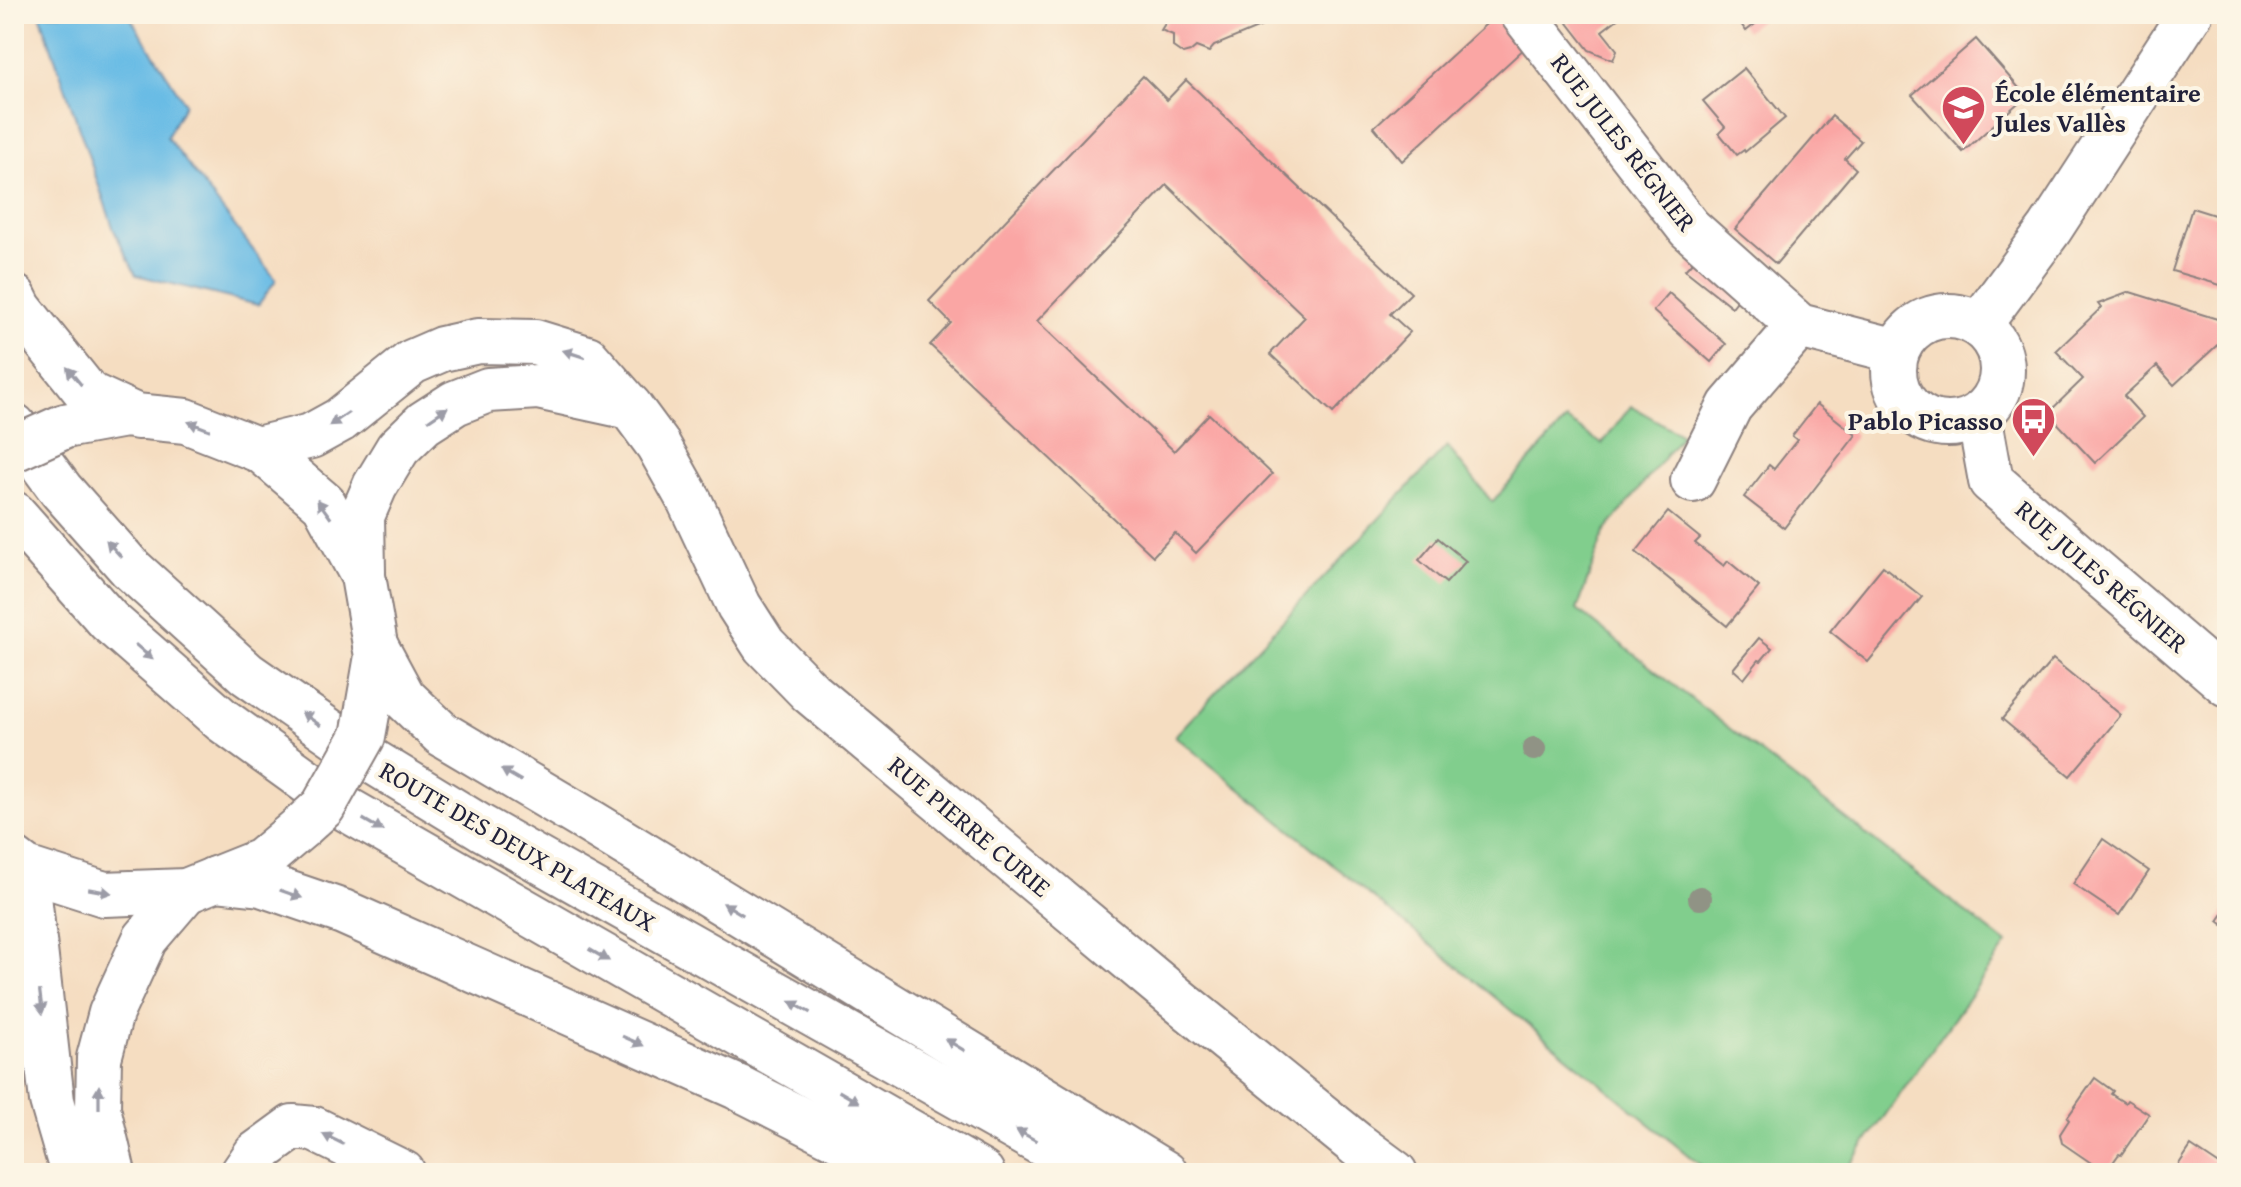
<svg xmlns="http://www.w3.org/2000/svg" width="2241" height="1187" viewBox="0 0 2241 1187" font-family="'Gentium Book Plus',serif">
<rect width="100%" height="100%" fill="#fcf5e5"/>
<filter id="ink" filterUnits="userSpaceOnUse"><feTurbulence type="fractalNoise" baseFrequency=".0125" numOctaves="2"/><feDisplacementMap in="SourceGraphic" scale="16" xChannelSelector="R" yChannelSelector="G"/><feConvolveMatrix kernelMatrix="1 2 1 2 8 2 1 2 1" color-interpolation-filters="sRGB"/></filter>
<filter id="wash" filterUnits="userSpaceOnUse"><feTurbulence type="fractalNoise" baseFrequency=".006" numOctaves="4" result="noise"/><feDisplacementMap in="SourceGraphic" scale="32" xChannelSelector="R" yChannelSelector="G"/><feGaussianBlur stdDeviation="1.8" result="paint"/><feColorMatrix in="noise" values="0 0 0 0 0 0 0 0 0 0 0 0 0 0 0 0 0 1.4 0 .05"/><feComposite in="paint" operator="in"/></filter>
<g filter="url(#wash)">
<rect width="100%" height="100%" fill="#f5ddc1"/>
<path fill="#81ce8d" stroke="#527864" stroke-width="2" d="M 1631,406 L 1682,435 L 1604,533 L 1577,610 L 2007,944 L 1844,1173 L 1710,1173 L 1175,736 L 1447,446 L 1492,502 L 1566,420 L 1602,444 Z"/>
<path fill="#69bce5" stroke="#466f90" stroke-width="2" d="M 40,14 L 128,14 L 185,103 L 167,137 L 276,280 L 258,305 L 136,275 L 114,230 Z"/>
<g id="blocks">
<g fill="#faa6a4">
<path d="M 1171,14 L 1291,14 L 1214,46 L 1209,52 L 1196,47 L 1190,52 L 1183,54 L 1173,47 L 1173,35 L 1161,30 Z"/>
<path d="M 1497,14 L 1501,14 L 1527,46 L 1402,161 L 1374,127 Z"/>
<path d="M 1561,14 L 1624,14 L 1602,31 L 1617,50 L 1613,60 L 1589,50 Z"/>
<path d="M 1734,14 L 1768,14 L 1746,31 Z"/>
<path d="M 1976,39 L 2026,96 L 1963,152 L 1912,95 Z"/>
<path d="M 1744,68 L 1785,118 L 1745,152 L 1744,150 L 1737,155 L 1719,133 L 1725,127 L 1703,101 Z"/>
<path d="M 1143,76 L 1167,100 L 1186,80 L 1411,293 L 1390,314 L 1410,332 L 1333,413 L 1270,354 L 1305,317 L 1167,185 L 1037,321 L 1174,451 L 1209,414 L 1272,474 L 1196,553 L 1175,533 L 1153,556 L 930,345 L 951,323 L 929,301 Z"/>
<path d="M 1832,116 L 1861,141 L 1845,159 L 1856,169 L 1776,264 L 1735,229 Z"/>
<path d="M 2192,208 L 2227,219 L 2227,287 L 2172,271 Z"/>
<path d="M 1695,259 L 1740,297 L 1732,307 L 1685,270 Z"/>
<path d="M 2130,292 L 2227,322 L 2227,336 L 2174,385 L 2157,366 L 2124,396 L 2143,417 L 2095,463 L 2048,413 L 2083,379 L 2056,351 L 2101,308 L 2098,304 Z"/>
<path d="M 1669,293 L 1726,344 L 1711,362 L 1653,311 Z"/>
<path d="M 1817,404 L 1856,435 L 1784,528 L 1744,497 L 1769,465 L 1774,469 L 1797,440 L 1792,436 Z"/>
<path d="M 1668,512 L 1700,538 L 1695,543 L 1724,566 L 1728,561 L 1759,587 L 1727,626 L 1636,552 Z"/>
<path d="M 1438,538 L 1466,561 L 1446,583 L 1419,560 Z"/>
<path d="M 1883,566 L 1922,597 L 1868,662 L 1830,631 Z"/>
<path d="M 1759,638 L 1772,648 L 1761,661 L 1759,660 L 1744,679 L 1733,669 Z"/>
<path d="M 2053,659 L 2121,715 L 2070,776 L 2002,719 Z"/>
<path d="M 2103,839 L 2149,871 L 2119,915 L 2073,884 Z"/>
<path d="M 2227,908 L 2227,928 L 2218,921 Z"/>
<path d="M 2095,1078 L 2113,1091 L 2111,1094 L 2125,1103 L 2127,1100 L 2149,1114 L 2121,1155 L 2119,1154 L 2109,1168 L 2100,1169 L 2062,1143 L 2060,1134 L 2069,1120 L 2067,1118 Z"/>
<path d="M 2191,1146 L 2227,1170 L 2227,1173 L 2173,1173 Z"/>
</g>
</g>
</g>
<g filter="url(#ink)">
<use href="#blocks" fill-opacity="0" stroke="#8c807e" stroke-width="2"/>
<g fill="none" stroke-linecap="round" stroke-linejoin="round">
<defs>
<g id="minor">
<path d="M 1523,14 L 1689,228 L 1799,326 L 1897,351"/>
<circle cx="1948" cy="370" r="54"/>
<path d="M 1979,325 L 2050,229 L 2190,14"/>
<path d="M 1979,415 L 1991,481 L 2227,684"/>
<path d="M 65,426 L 125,415 L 186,421 L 262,451 L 324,504 L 363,576 L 377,656 L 367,714"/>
<path d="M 257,449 L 311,436 L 340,420 L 412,362 L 442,349 L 478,341 L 535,342 L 587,358 L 630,407 L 658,445 L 690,502 L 739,606 L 764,645 L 810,692 L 1177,999 L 1356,1144 L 1395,1173"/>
<path d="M 1693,480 L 1730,406 L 1799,326"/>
<path d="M 363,572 L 362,516 L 375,486 L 398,448 L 424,423 L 455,403 L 488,390 L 538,387 L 630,407"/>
<path d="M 14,860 L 26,869 L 104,894 L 186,891 L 261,861 L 301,827"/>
<path d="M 26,869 L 52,1101 L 73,1173"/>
<path d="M 113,1173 L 98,1108 L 99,1058 L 111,1013 L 145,939 L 186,891"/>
<path d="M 243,1173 L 256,1154 L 293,1127 L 314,1129 L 403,1173"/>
</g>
<g id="major">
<path d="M 14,297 L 20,309 L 88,394 L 138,417"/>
<path d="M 14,426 L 61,490 L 130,568 L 247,674 L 369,759 L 482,828 L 1094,1173"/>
<path d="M 14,514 L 109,621 L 222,720 L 341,806 L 982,1173"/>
<path d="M 375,645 L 403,697 L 442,734 L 592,823 L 1165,1173"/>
<path d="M 215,879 L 261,884 L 343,912 L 737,1087 L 907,1173"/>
</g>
</defs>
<use href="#minor" stroke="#8c807e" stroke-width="48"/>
<use href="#major" stroke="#8c807e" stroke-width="48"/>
<use href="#minor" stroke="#fff" stroke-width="44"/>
<use href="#major" stroke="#fff" stroke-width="44"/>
<defs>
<g id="minor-bridge">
<path d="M 14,449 L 65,426"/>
<path d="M 301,827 L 323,807 L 363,736 L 367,714"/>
</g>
</defs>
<use href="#minor-bridge" stroke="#8c807e" stroke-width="48" stroke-linecap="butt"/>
<use href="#minor-bridge" stroke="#fff" stroke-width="44"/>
</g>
<g fill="#909385">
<circle cx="1534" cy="749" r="12"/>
<circle cx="1700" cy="898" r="12"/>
</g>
<defs><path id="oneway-solid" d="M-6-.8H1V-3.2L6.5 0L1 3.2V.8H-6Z" transform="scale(2)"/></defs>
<g fill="#9c9ca7">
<use href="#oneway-solid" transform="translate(574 354) rotate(-162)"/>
<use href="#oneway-solid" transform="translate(74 376) rotate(-129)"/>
<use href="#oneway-solid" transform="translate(438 414) rotate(-34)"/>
<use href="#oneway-solid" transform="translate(339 419) rotate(146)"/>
<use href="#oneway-solid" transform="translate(199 426) rotate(-159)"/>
<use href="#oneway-solid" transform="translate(324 509) rotate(-126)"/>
<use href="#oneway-solid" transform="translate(114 549) rotate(-132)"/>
<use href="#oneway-solid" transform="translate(144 652) rotate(41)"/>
<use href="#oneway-solid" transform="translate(311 719) rotate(-145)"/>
<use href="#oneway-solid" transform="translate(511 775) rotate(-150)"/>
<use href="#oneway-solid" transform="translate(373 825) rotate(30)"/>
<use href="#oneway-solid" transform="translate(100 891) rotate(10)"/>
<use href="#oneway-solid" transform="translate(291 894) rotate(19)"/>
<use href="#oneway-solid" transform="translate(733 909) rotate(-149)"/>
<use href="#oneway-solid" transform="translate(599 955) rotate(30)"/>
<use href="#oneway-solid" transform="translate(41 1002) rotate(83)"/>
<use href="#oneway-solid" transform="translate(800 1007) rotate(-151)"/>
<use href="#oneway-solid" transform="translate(633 1041) rotate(24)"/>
<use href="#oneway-solid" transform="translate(955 1045) rotate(-149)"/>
<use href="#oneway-solid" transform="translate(99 1097) rotate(-90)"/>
<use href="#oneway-solid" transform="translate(849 1097) rotate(30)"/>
<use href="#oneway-solid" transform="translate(1026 1135) rotate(-151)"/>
<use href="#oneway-solid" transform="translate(333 1139) rotate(-154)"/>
</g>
</g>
<defs>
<symbol id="school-pin" viewBox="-11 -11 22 30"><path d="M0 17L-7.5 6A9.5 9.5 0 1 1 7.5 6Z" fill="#d1495b" stroke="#fcf5e5"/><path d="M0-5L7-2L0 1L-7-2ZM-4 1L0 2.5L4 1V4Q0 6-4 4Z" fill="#fff"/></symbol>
<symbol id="bus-pin" viewBox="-11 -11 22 30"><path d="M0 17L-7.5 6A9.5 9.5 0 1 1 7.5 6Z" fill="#d1495b" stroke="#fcf5e5"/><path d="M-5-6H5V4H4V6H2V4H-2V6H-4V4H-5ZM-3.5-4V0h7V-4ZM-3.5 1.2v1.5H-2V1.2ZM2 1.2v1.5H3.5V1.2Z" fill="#fff"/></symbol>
</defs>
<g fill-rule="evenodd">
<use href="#school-pin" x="1938" y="82" width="51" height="69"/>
<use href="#bus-pin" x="2008" y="394" width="51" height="69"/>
</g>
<g text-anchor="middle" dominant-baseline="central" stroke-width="8" stroke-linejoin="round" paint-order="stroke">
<g font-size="26" font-weight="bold" fill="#22223b" stroke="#fcf5e5" text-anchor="start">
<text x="1995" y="92">École élémentaire<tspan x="1995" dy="30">Jules Vallès</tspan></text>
<text x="2003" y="420" text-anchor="end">Pablo Picasso</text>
</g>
<g font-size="26" fill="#22223b" stroke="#fcf5e5">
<text transform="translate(1624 142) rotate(52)">RUE JULES RÉGNIER</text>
<text transform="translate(2102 576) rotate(41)">RUE JULES RÉGNIER</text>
<text transform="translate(970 826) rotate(40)">RUE PIERRE CURIE</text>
<text transform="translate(518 846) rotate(30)">ROUTE DES DEUX PLATEAUX</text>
</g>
</g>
<rect width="2241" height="1187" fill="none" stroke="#fcf5e5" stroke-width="48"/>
</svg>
